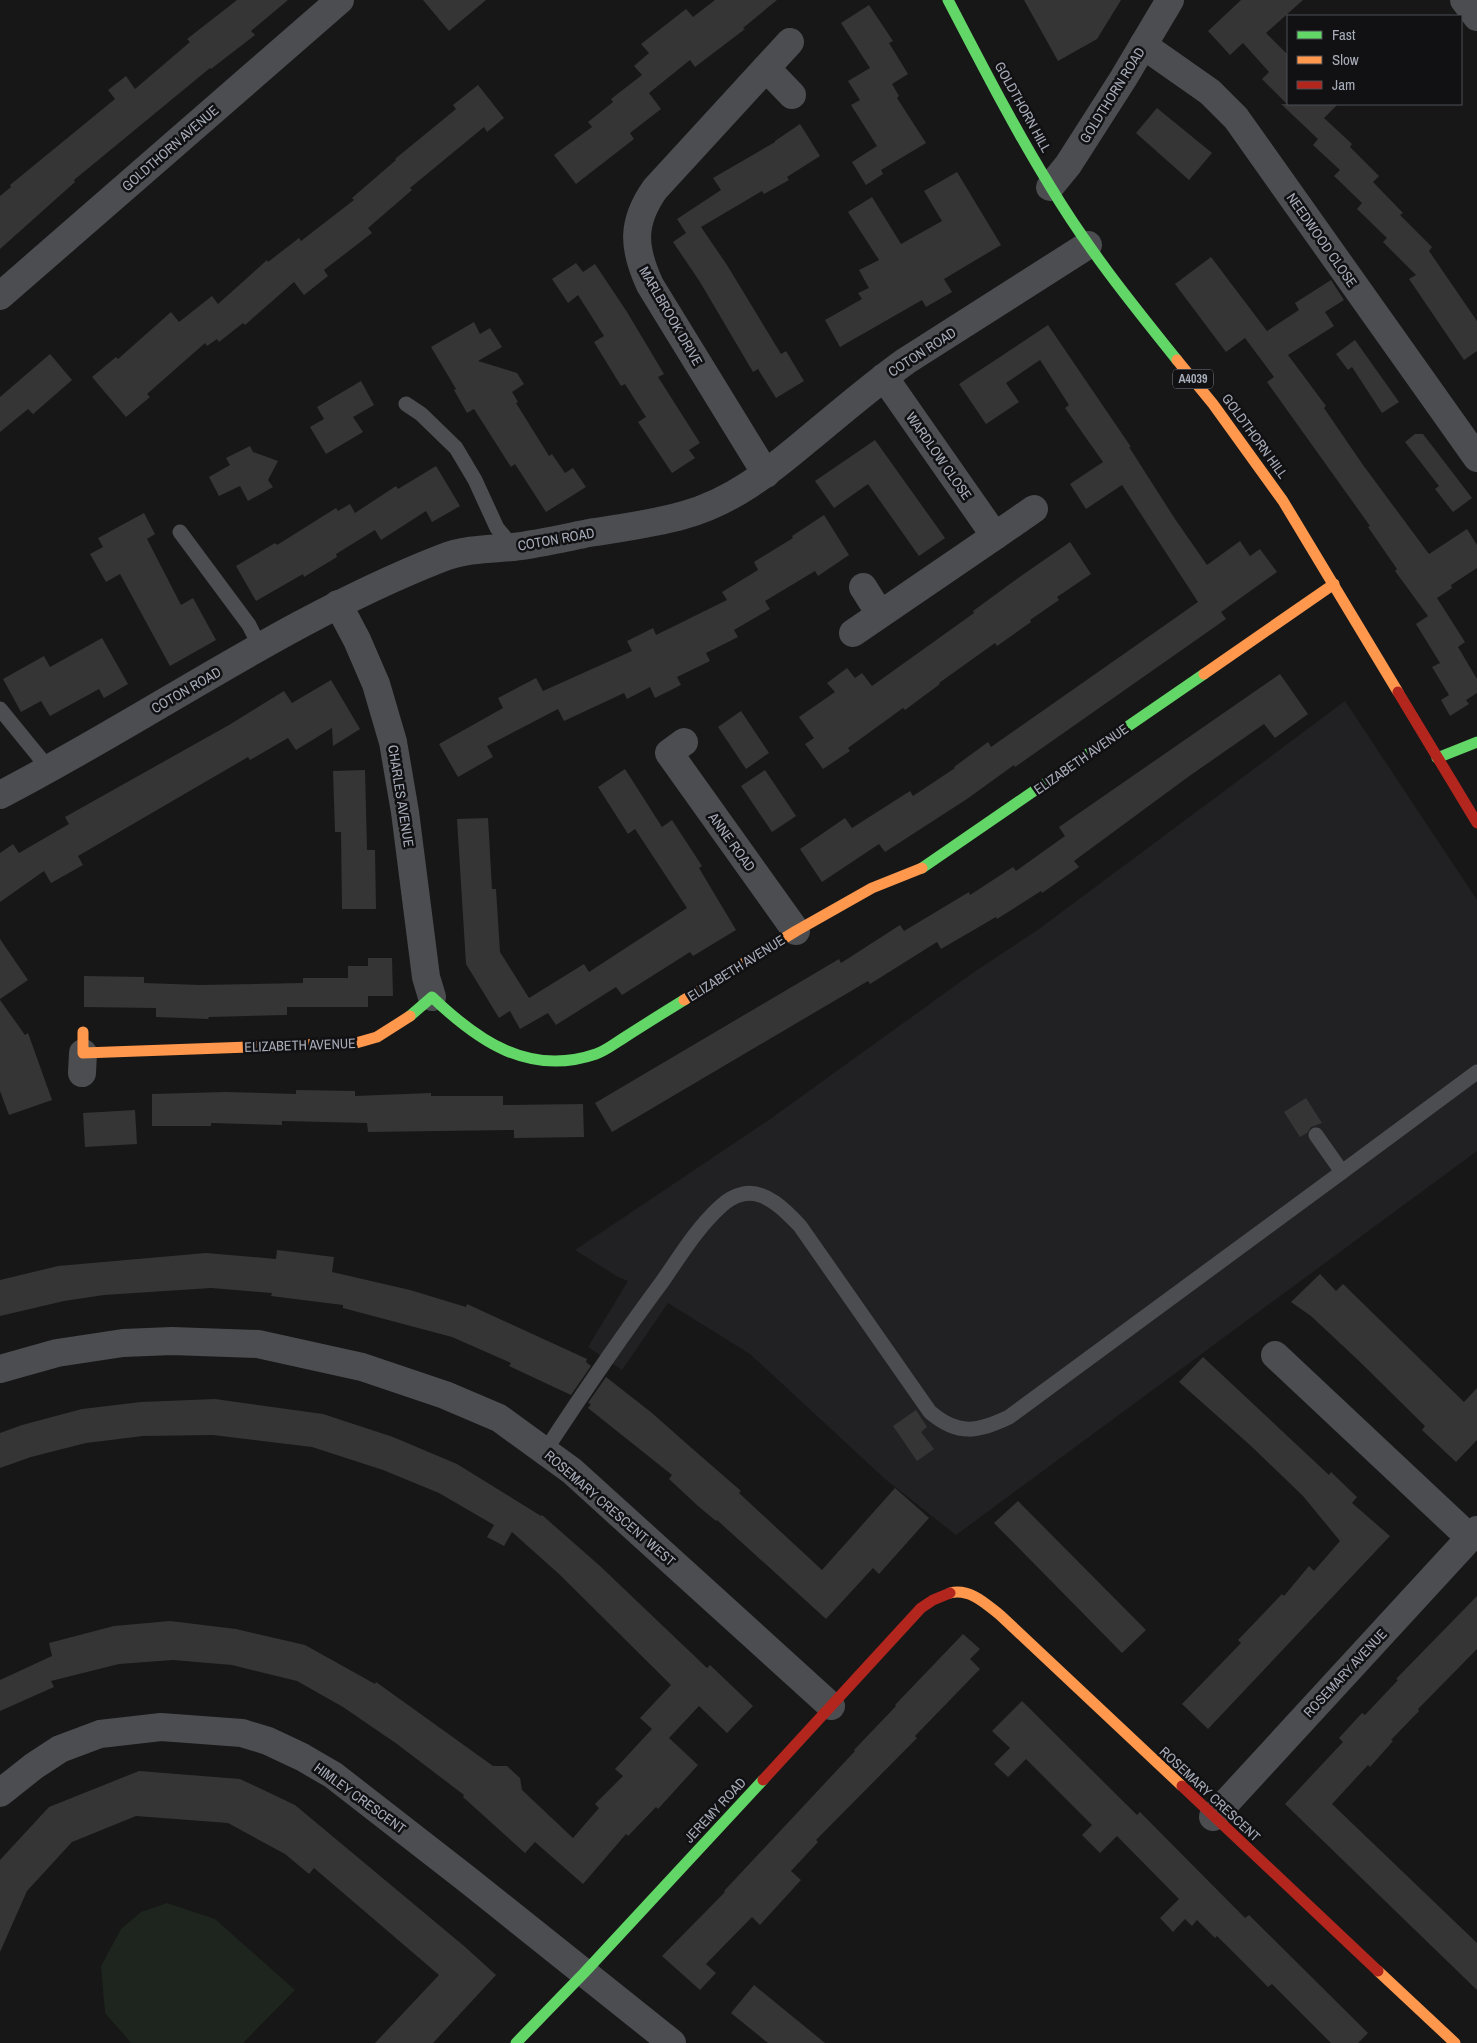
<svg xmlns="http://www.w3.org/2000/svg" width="1477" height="2043" viewBox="0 0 1477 2043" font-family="'Archivo Narrow',sans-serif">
<rect width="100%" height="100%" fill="#171717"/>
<path fill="#212123" d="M 1345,701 L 1477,900 L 1477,1151 L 956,1535 L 885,1479 L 750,1354 L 668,1303 L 622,1370 L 588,1347 L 628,1281 L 618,1277 L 575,1250 L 766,1122 L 974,972 L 1039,929 Z"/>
<path fill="#1d251e" d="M 167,1903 L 215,1919 L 295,1990 L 243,2043 L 131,2043 L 105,2013 L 101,1966 L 121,1929 L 141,1912 Z"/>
<g fill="#353536">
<path d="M 237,0 L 288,0 L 251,31 L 255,35 L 211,69 L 210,68 L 74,180 L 75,182 L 0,249 L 0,196 L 11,187 L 10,185 L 115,99 L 108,90 L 126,76 L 135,89 L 190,42 L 187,39 Z"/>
<path d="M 423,0 L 486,0 L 449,31 Z"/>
<path d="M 715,0 L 777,0 L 743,28 L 745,29 L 695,67 L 690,60 L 649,93 L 661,109 L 630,133 L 634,139 L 576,184 L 554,155 L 592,127 L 588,122 L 613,102 L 611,99 L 642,75 L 634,66 L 649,53 L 641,44 L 686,9 L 693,17 Z"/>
<path d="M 1024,0 L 1121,0 L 1097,39 L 1058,61 Z"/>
<path d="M 1241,0 L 1303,0 L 1266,33 L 1287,54 L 1288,53 L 1288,104 L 1338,104 L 1324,118 L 1352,144 L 1350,147 L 1379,176 L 1373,182 L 1403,213 L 1400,215 L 1432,247 L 1429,251 L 1477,321 L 1477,351 L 1464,360 L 1409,279 L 1416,275 L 1383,242 L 1387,238 L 1357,209 L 1362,203 L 1334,176 L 1340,170 L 1313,145 L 1318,139 L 1281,104 L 1287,104 L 1262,79 L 1269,72 L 1243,43 L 1230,55 L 1208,31 Z"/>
<path d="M 869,5 L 893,41 L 889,43 L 908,74 L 892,84 L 899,96 L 897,98 L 926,143 L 881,170 L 883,174 L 866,185 L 852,162 L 877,146 L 851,105 L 860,100 L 848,81 L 870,68 L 841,23 Z"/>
<path d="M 478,85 L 504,118 L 487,132 L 484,127 L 410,188 L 412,190 L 368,228 L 372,233 L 324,270 L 328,276 L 304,295 L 294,282 L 245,325 L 243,323 L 219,342 L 217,339 L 207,346 L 205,343 L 147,394 L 150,397 L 126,417 L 92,377 L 116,357 L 118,359 L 171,312 L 179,322 L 212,296 L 218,304 L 267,260 L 268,262 L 299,238 L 301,241 L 354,200 L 352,198 L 396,160 L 395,159 L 456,109 L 453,105 Z"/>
<path d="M 1157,108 L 1212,153 L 1189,180 L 1136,133 Z"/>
<path d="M 800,124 L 820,156 L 787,177 L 789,180 L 764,194 L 762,191 L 701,227 L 727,265 L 781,354 L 786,351 L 804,381 L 776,398 L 758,369 L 753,372 L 700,282 L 673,242 L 686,233 L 677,219 L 721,190 L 713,178 L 775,142 L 775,141 Z"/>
<path d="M 957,172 L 1001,245 L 944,279 L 952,292 L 926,307 L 922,300 L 840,347 L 825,320 L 862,299 L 858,293 L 869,288 L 859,270 L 879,260 L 848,212 L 872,197 L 901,244 L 942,221 L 924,191 Z"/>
<path d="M 1211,257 L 1267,331 L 1299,310 L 1295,303 L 1331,280 L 1344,300 L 1325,312 L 1334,326 L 1288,355 L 1326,406 L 1324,408 L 1363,465 L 1429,554 L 1467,529 L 1477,545 L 1477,568 L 1451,585 L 1452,588 L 1437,598 L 1465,642 L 1458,647 L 1477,679 L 1477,693 L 1466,700 L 1469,704 L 1450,716 L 1441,700 L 1449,695 L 1432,667 L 1440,663 L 1416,624 L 1428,616 L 1395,571 L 1397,569 L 1368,527 L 1370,526 L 1267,382 L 1274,377 L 1245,338 L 1226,352 L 1175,284 Z"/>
<path d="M 576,263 L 583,272 L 595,264 L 627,312 L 664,374 L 658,377 L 700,443 L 689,450 L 695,458 L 672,473 L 638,422 L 646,417 L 625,384 L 621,386 L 594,342 L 604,336 L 578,295 L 568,303 L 552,279 Z"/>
<path d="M 474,322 L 480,334 L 490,328 L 502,347 L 478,361 L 517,373 L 524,384 L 512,392 L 518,402 L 516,403 L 549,456 L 552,454 L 565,473 L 573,468 L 586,487 L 546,512 L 515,464 L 511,467 L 474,409 L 467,413 L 454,390 L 456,389 L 431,347 Z"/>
<path d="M 1048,325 L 1131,447 L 1129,447 L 1175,519 L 1207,565 L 1240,541 L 1250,556 L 1260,549 L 1277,572 L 1221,612 L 1226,619 L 1015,767 L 1014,765 L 967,799 L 885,852 L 879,844 L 822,882 L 800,849 L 845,818 L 852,828 L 910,791 L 913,796 L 955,768 L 954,767 L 988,742 L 991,747 L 1198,602 L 1122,485 L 1086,509 L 1070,484 L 1103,462 L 1065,408 L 1069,405 L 1040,360 L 1006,383 L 1019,402 L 986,424 L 959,384 Z"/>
<path d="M 1355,340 L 1399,402 L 1382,413 L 1352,367 L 1348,370 L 1336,354 Z"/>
<path d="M 50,354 L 72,380 L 33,414 L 28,409 L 0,432 L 0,397 Z"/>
<path d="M 361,381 L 374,405 L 353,417 L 363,432 L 326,454 L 310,427 L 324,419 L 317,407 Z"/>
<path d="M 1415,434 L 1423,434 L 1472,498 L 1453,512 L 1435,489 L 1439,486 L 1405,442 Z"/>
<path d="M 875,440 L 945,538 L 919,556 L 868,484 L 834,508 L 815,481 Z"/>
<path d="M 250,446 L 253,452 L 278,461 L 268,480 L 273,487 L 248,501 L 240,486 L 219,496 L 209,477 L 230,465 L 226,458 Z"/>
<path d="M 436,466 L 460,506 L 432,522 L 426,511 L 381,540 L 375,530 L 336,554 L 337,557 L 304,577 L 303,574 L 256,601 L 236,566 L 275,543 L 277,545 L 336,508 L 338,511 L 350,504 L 355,513 L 396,486 L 398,489 Z"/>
<path d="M 144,513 L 155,534 L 147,539 L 181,605 L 193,598 L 216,640 L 170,666 L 120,574 L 106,582 L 90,554 L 103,547 L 98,538 Z"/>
<path d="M 824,515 L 849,555 L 818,576 L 815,571 L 765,601 L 770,609 L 734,630 L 738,637 L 706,653 L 710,661 L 677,677 L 681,685 L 655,698 L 650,687 L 627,699 L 624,693 L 564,721 L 558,709 L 487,746 L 493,757 L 458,777 L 439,744 L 503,708 L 498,698 L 536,678 L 543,691 L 632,651 L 627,641 L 653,628 L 656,635 L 727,600 L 722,592 L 758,570 L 754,562 L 793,538 L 792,536 Z"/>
<path d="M 1070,542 L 1091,574 L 1057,597 L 1059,600 L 1030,620 L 1031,622 L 997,646 L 995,643 L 939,683 L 940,684 L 905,710 L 903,708 L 848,748 L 850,751 L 823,769 L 805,744 L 814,738 L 799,717 L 835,692 L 827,683 L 847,668 L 855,678 L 862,673 L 872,686 L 974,613 L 973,611 L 1014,581 Z"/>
<path d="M 102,638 L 128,684 L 104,698 L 99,689 L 50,716 L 41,701 L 21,712 L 3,679 L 44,656 L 50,667 Z"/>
<path d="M 1280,674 L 1308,714 L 1275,738 L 1264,724 L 1188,777 L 1074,861 L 1079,867 L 1042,893 L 1041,891 L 997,919 L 996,917 L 941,949 L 937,942 L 870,984 L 868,981 L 612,1132 L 595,1103 L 839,959 L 841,963 L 900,925 L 904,931 L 969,892 L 970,895 L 1013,867 L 1016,871 L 1065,836 L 1059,827 Z"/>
<path d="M 331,680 L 360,729 L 333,746 L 332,728 L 296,750 L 288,738 L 250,760 L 248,757 L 78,856 L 83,865 L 51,883 L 44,871 L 0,902 L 0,853 L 13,844 L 19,853 L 69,824 L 65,817 L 229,725 L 284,691 L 292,703 Z"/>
<path d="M 741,711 L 769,753 L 746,769 L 718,727 Z"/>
<path d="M 625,769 L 662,827 L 672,820 L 702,866 L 699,868 L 736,930 L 693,956 L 690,952 L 622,995 L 616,987 L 556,1025 L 548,1013 L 520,1029 L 510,1011 L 499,1018 L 466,964 L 457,819 L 488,818 L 492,889 L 496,889 L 500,952 L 529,998 L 584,964 L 589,972 L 687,908 L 635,829 L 628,834 L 598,787 Z"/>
<path d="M 365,770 L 367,850 L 375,850 L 376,909 L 342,909 L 341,832 L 335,832 L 333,771 Z"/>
<path d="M 765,770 L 796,816 L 772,832 L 741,786 Z"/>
<path d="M 0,939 L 28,980 L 0,999 Z"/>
<path d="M 368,958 L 392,958 L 393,996 L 368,996 L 368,1007 L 287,1007 L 287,1015 L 209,1017 L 208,1019 L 156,1017 L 156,1008 L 84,1007 L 84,976 L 144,977 L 144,983 L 200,985 L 303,983 L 303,978 L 348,978 L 348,966 L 368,966 Z"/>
<path d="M 0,1000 L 25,1035 L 28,1033 L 52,1100 L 9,1115 L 0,1091 Z"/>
<path d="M 296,1090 L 355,1091 L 355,1096 L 431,1093 L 431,1096 L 503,1096 L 503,1105 L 583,1104 L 584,1137 L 514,1138 L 514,1130 L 368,1132 L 367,1123 L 282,1121 L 282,1125 L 211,1123 L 211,1126 L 152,1126 L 152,1094 L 226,1092 L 296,1094 Z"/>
<path d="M 1306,1098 L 1322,1123 L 1311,1127 L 1307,1133 L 1300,1137 L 1284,1112 Z"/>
<path d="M 135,1110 L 137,1144 L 85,1147 L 83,1113 Z"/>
<path d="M 277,1250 L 334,1257 L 332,1272 L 410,1290 L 466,1307 L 467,1304 L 587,1359 L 586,1362 L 591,1366 L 571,1395 L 509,1366 L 511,1363 L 452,1337 L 343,1308 L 343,1305 L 271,1296 L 272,1293 L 211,1288 L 104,1295 L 64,1301 L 0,1316 L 0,1280 L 58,1266 L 206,1253 L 276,1259 Z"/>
<path d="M 1320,1274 L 1336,1291 L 1343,1284 L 1464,1402 L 1477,1388 L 1477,1440 L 1456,1462 L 1422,1430 L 1425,1426 L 1358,1360 L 1311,1316 L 1291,1302 Z"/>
<path d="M 1203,1357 L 1329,1475 L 1331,1472 L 1357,1497 L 1352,1503 L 1390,1536 L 1208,1729 L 1182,1704 L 1241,1643 L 1238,1640 L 1282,1594 L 1284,1596 L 1309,1566 L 1314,1571 L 1340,1541 L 1303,1496 L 1250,1445 L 1179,1382 Z"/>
<path d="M 606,1377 L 652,1413 L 687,1444 L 741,1491 L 739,1493 L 822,1570 L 895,1488 L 929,1518 L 879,1574 L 873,1568 L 826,1619 L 717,1520 L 716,1521 L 698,1506 L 669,1479 L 672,1475 L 588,1408 L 591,1404 L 588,1403 Z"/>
<path d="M 215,1399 L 323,1414 L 393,1437 L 457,1464 L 541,1516 L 542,1515 L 600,1566 L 707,1668 L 710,1665 L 753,1706 L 727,1733 L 699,1706 L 669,1738 L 698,1765 L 658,1809 L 656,1807 L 628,1836 L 626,1834 L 583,1884 L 535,1842 L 525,1853 L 463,1797 L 464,1795 L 397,1744 L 343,1707 L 297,1681 L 232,1665 L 173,1660 L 119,1664 L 51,1681 L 54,1687 L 0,1711 L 0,1680 L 52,1656 L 49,1643 L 114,1626 L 170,1621 L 236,1629 L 305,1645 L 375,1684 L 376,1682 L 493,1766 L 507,1766 L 520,1778 L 522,1790 L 573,1838 L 599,1808 L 595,1804 L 623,1776 L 615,1769 L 652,1729 L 640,1718 L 671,1685 L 559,1574 L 512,1532 L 504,1546 L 487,1537 L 494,1525 L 439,1493 L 383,1470 L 312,1447 L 213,1435 L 143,1436 L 86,1443 L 31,1457 L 0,1468 L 0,1433 L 22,1425 L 82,1409 L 141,1402 Z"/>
<path d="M 916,1410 L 927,1427 L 921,1432 L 934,1449 L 917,1461 L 893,1426 Z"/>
<path d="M 1018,1501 L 1146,1630 L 1122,1653 L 994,1523 Z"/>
<path d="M 1477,1596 L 1477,1649 L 1418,1709 L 1419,1711 L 1391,1740 L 1393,1741 L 1370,1767 L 1368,1765 L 1332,1804 L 1477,1943 L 1477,1990 L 1285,1804 L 1343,1742 L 1339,1738 L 1362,1713 L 1365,1715 L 1398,1680 L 1396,1679 Z"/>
<path d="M 963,1634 L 980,1649 L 970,1659 L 980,1669 L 915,1736 L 917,1738 L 816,1840 L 818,1842 L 791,1871 L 801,1880 L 760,1925 L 752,1917 L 706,1964 L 716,1973 L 700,1990 L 662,1956 L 725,1892 L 724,1891 L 855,1751 L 854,1750 L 896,1706 L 895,1705 Z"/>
<path d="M 1022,1701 L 1137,1815 L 1140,1812 L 1245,1918 L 1249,1915 L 1368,2033 L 1358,2043 L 1331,2043 L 1272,1984 L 1268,1987 L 1217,1936 L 1215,1938 L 1197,1920 L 1192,1926 L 1185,1919 L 1173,1932 L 1160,1918 L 1179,1899 L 1117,1836 L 1100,1853 L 1082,1835 L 1092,1825 L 1026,1759 L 1008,1777 L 994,1764 L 1010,1748 L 992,1731 Z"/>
<path d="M 139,1771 L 240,1779 L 295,1805 L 464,1946 L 496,1975 L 433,2043 L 375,2043 L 439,1975 L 314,1868 L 309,1874 L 285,1854 L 228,1823 L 136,1816 L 72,1842 L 27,1891 L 0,1952 L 0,1860 L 49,1807 Z"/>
<path d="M 754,1985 L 825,2043 L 768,2043 L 731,2013 Z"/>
</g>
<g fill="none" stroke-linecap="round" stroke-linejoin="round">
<g stroke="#4b4d50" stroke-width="15">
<path d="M 406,404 L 421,414 L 456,448 L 475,480 L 497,528 L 513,547"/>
<path d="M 180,532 L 249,625 L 260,647"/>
<path d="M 0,709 L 49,769"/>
<path d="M 1316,1135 L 1342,1172 L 1477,1072"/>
<path d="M 545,1451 C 583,1393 621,1337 662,1282 C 680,1256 697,1228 720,1207 C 726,1201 734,1196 743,1194 C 765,1189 786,1211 800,1226 L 930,1412 C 958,1436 978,1432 1009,1417 L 1342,1172"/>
</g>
<g stroke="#4b4d50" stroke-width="28">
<path d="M 1464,0 L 1477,17"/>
<path d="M 1143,45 L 1210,92 L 1236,118 L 1477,458"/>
<path d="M 766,68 L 792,95"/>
<path d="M 1050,187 L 1068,165 L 1123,79 L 1170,0"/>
<path d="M 0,296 L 340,0"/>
<path d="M 884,377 L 995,536 L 1034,509"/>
<path d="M 766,474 L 650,285 C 633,248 631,223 655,189 L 790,42"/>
<path d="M 863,587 L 880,614"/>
<path d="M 338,604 L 357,640 L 376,684 L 393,742 L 405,812 L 426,977 L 432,997"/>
<path d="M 853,633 L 995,536"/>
<path d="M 684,742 L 669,753 L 796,931"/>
<path d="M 0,795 C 149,718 286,619 442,558 C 465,549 489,549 513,547 C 538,544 564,538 589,533 C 620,528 653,524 684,515 C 732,502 769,472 806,441 C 839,414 871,386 906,361 L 1088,245"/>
<path d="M 82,1073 L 83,1053"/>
<path d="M 1275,1355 L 1470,1538"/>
<path d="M 0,1369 L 57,1353 L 123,1343 L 172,1341 L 258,1344 L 362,1367 L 445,1395 L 499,1418 L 572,1471 L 831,1706"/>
<path d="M 0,1793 L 34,1766 L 60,1749 L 100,1734 L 161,1727 L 242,1733 L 268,1741 L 302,1757 L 333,1775 L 468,1880 L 672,2043"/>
<path d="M 1213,1817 L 1477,1530"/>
</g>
<g stroke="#63d668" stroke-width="11">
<path d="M 948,0 C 981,63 1013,126 1050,186 C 1087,248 1132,304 1177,360"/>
<path d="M 1437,758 L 1477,742"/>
<path d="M 922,868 L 1204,674"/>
<path d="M 410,1016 L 432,997 C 478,1041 529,1077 596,1054 C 605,1051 614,1044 622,1039 C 642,1026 663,1013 684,1000"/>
<path d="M 516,2043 L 584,1973 L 763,1780"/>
</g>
<g stroke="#ff974d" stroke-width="11">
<path d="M 1177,360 L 1213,404 L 1283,501 L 1398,692"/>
<path d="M 1204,674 L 1334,584"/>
<path d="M 684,1000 L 796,931 L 872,888 L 922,868"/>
<path d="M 83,1032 L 83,1053 L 356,1043 L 377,1037 L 410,1016"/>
<path d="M 950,1593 C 970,1588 986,1604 1000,1615 L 1182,1786"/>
<path d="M 1378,1971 L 1455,2043"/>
</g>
<g stroke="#b3261e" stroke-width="11">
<path d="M 1398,692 L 1477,823"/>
<path d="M 763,1780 L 921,1608 L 933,1600 L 950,1593"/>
<path d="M 1182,1786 L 1378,1971"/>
</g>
</g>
<g text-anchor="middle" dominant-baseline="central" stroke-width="5" stroke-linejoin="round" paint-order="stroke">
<rect fill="#111113" stroke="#7a7e87" stroke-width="1" x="1173" y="369.5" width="40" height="19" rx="4"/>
<g font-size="12" font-weight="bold" fill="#a7acb9">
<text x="1193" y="379">A4039</text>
</g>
<g font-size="14" fill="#a7acb9" stroke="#111113">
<text transform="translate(1112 95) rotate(-58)">GOLDTHORN ROAD</text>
<text transform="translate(1023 107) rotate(61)">GOLDTHORN HILL</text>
<text transform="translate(170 148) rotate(-41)">GOLDTHORN AVENUE</text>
<text transform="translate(1322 240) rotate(55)">NEEDWOOD CLOSE</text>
<text transform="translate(671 316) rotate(60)">MARLBROOK DRIVE</text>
<text transform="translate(922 352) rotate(-33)">COTON ROAD</text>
<text transform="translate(1255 436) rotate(54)">GOLDTHORN HILL</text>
<text transform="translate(939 456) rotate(55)">WARDLOW CLOSE</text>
<text transform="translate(556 539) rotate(-10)">COTON ROAD</text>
<text transform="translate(186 690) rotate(-30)">COTON ROAD</text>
<text transform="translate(1081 759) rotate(-35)">ELIZABETH AVENUE</text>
<text transform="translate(401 796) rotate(81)">CHARLES AVENUE</text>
<text transform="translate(732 842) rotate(54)">ANNE ROAD</text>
<text transform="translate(736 968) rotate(-32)">ELIZABETH AVENUE</text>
<text transform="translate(300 1045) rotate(-2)">ELIZABETH AVENUE</text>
<text transform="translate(610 1508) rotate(41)">ROSEMARY CRESCENT WEST</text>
<text transform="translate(1345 1673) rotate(-47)">ROSEMARY AVENUE</text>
<text transform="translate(1210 1794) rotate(43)">ROSEMARY CRESCENT</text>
<text transform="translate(360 1798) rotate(36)">HIMLEY CRESCENT</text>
<text transform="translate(715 1810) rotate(-47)">JEREMY ROAD</text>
</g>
</g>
<rect x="1287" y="15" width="175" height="90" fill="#111113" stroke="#4d4f55"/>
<rect x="1297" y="31" width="25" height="8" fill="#63d668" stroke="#4d4f55"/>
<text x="1332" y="40" font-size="15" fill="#a7acb9">Fast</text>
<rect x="1297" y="56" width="25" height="8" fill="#ff974d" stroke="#4d4f55"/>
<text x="1332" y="65" font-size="15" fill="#a7acb9">Slow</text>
<rect x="1297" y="81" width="25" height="8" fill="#b3261e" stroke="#4d4f55"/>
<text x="1332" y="90" font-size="15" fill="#a7acb9">Jam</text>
</svg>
